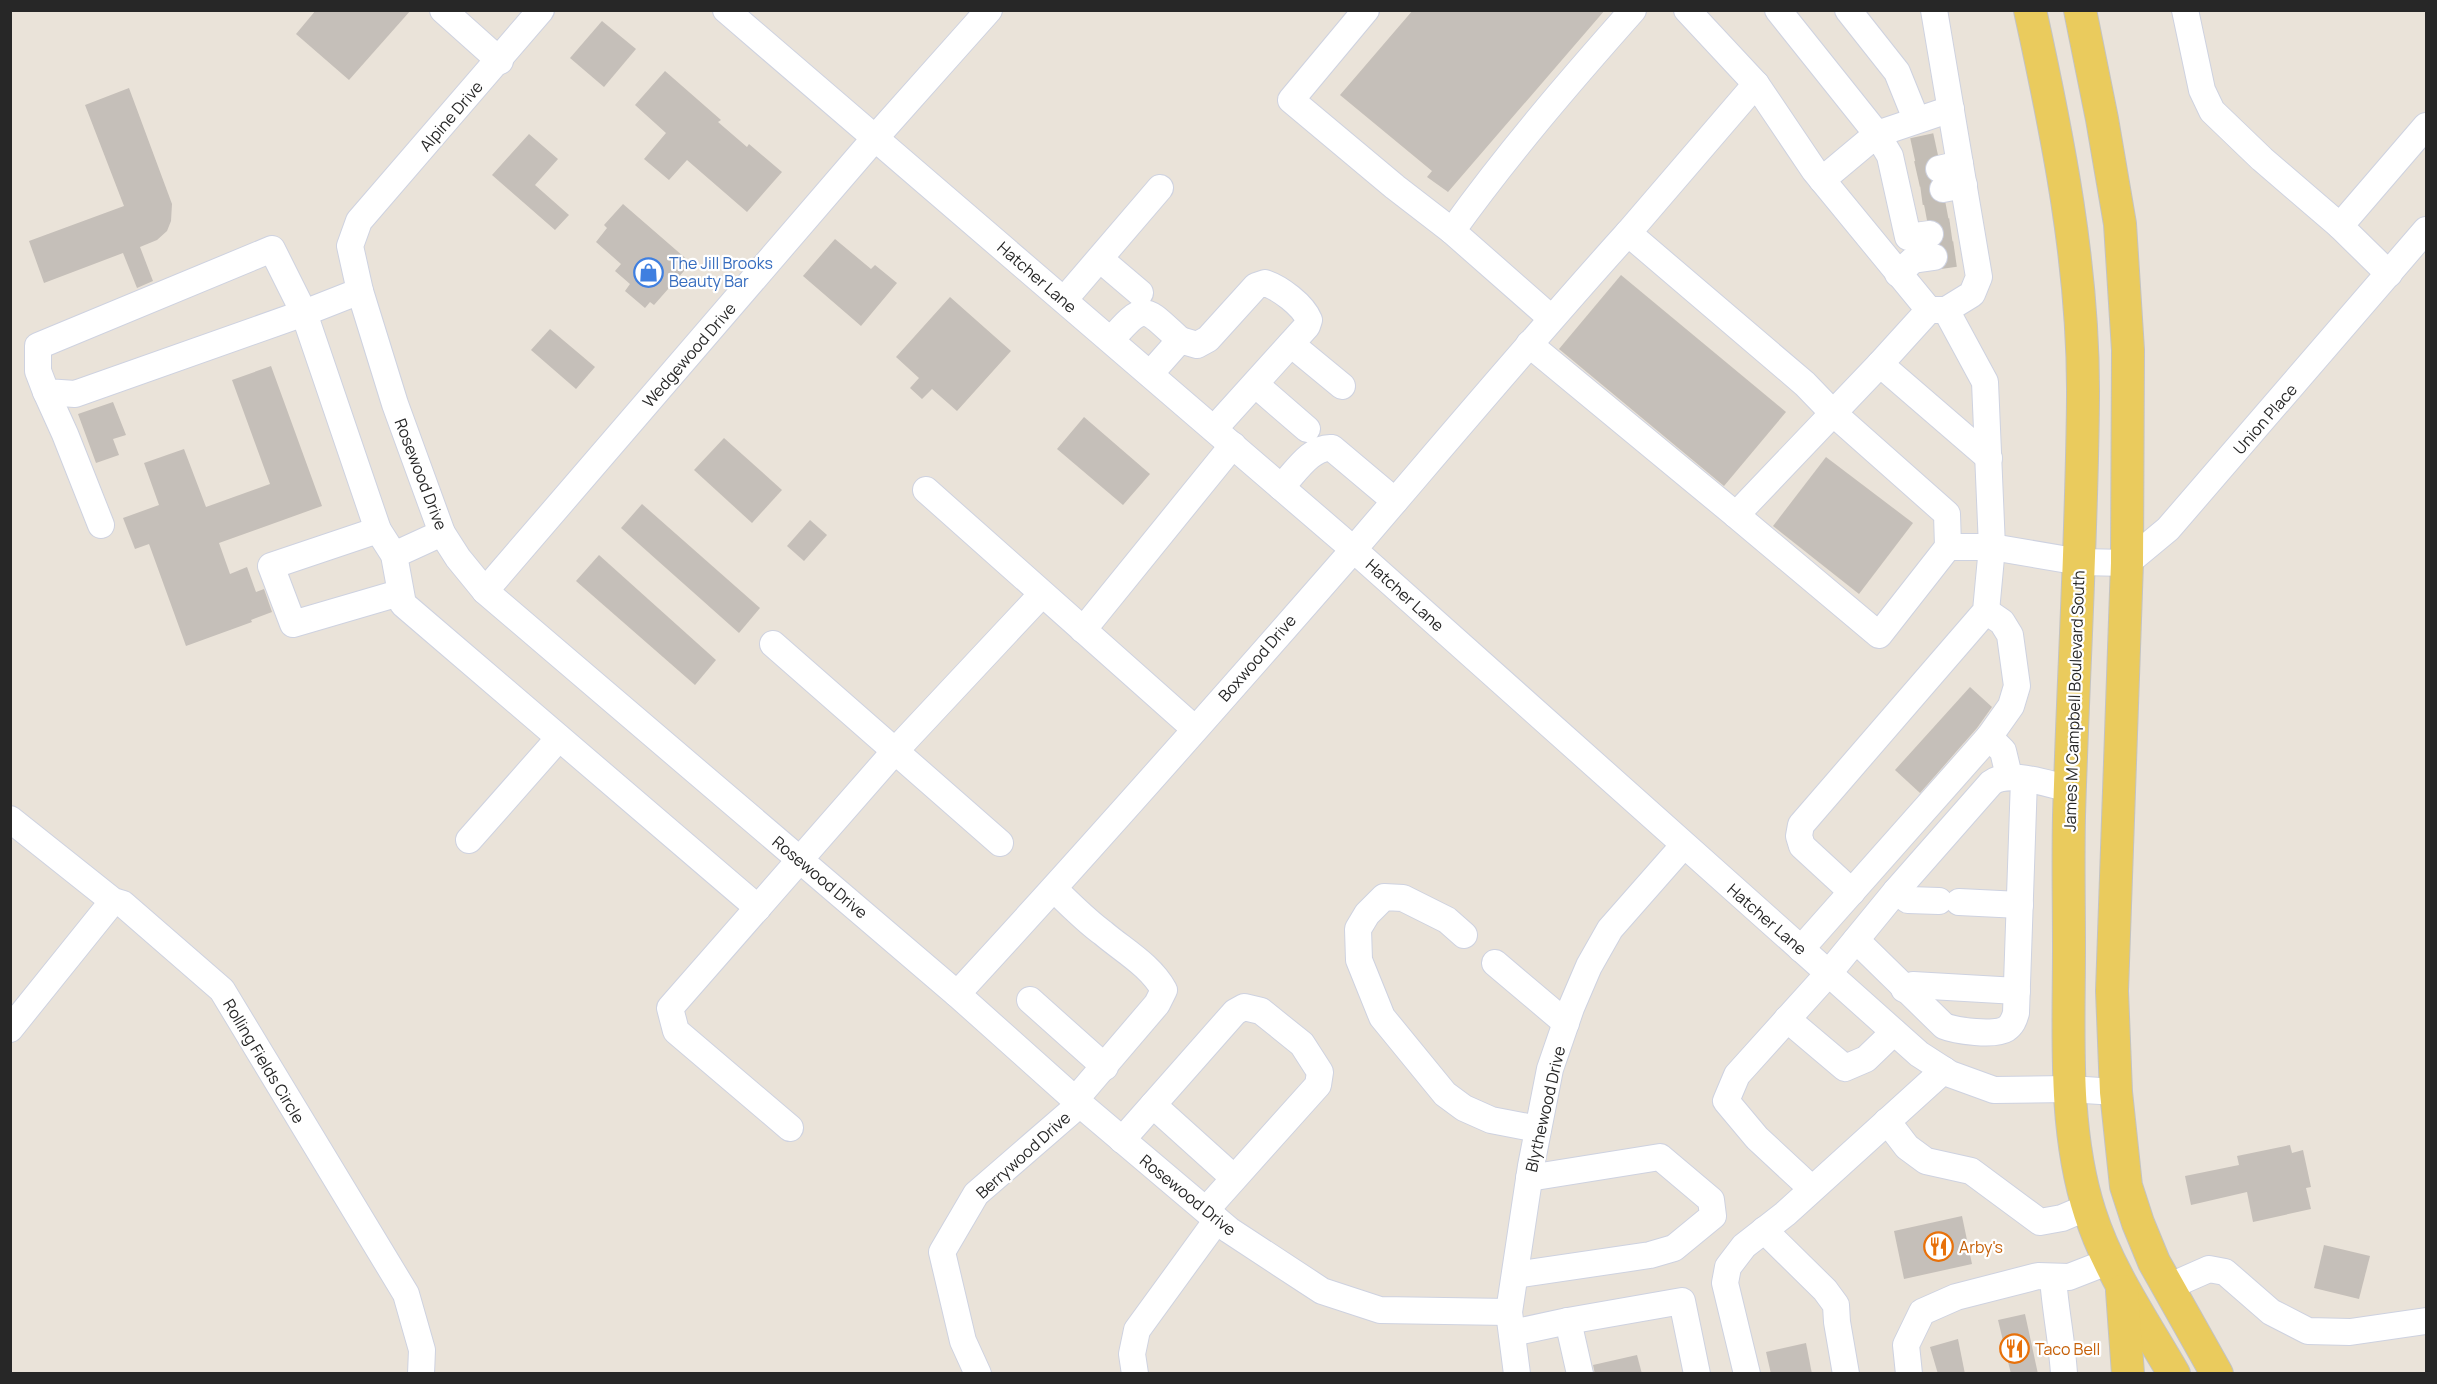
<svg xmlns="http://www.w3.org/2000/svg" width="2437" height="1384" viewBox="0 0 2437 1384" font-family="Manrope,sans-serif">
<rect width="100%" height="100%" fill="#eae3d9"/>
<g fill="#c5bfb9">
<path d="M 316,10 L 411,10 L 349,80 L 296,34 Z"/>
<path d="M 1413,10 L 1605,10 L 1448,192 L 1427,177 L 1432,171 L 1340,95 Z"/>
<path d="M 602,21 L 636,49 L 604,87 L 570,58 Z"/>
<path d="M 665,71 L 721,120 L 718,122 L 747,147 L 749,144 L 782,172 L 747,212 L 687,160 L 669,180 L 644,159 L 666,133 L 635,105 Z"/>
<path d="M 129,88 L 172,204 L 171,221 L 167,231 L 157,240 L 140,247 L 153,281 L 137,288 L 123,253 L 44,283 L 29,241 L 124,206 L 85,105 Z"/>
<path d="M 529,134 L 558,159 L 535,185 L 569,215 L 555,230 L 492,175 Z"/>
<path d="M 623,204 L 691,263 L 654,305 L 650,302 L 645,308 L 625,291 L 630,284 L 615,271 L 621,264 L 596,242 L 607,228 L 604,225 Z"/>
<path d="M 835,239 L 871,269 L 875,265 L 897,283 L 861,326 L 803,276 Z"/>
<path d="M 1621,275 L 1786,412 L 1724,486 L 1559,349 Z"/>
<path d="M 950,297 L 1011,351 L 957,411 L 932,389 L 922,399 L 910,388 L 919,378 L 896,357 Z"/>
<path d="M 550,329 L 595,367 L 576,389 L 531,350 Z"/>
<path d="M 271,366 L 322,506 L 219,543 L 230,574 L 247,567 L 256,592 L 264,589 L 272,612 L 251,620 L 252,622 L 186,646 L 149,544 L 135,549 L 123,518 L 159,505 L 144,463 L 184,449 L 206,507 L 270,484 L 232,380 Z"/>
<path d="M 113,402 L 126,435 L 113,439 L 119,455 L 96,463 L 78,414 Z"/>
<path d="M 1084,417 L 1150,474 L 1123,505 L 1057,449 Z"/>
<path d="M 724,438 L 782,490 L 752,523 L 694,470 Z"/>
<path d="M 1826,457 L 1913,523 L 1859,594 L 1773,526 Z"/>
<path d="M 642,504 L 760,608 L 739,633 L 621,528 Z"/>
<path d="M 810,520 L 827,535 L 804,561 L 787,546 Z"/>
<path d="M 599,555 L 716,660 L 695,685 L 576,581 Z"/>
<path d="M 1970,687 L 1992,707 L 1977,728 L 1920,793 L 1895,770 Z"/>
<path d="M 2290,1145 L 2292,1153 L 2303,1150 L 2311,1187 L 2306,1188 L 2311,1209 L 2253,1222 L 2247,1192 L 2191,1205 L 2185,1176 L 2239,1165 L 2237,1156 Z"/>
<path d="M 1962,1216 L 1972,1264 L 1904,1279 L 1894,1231 Z"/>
<path d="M 2324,1245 L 2370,1256 L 2359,1299 L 2314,1288 Z"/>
<path d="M 2025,1314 L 2038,1374 L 2011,1374 L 1998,1320 Z"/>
<path d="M 1958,1339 L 1965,1374 L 1938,1374 L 1930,1347 Z"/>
<path d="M 1806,1343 L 1812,1374 L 1771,1374 L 1766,1352 Z"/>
<path d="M 1637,1355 L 1642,1374 L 1595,1374 L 1593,1365 Z"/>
</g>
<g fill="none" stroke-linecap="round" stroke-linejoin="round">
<g stroke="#c3bdb5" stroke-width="26" stroke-dasharray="26 13" stroke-linecap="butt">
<path d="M 1913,151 L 1936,146"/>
<path d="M 1917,174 L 1939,169"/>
<path d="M 1921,192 L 1943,189"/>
<path d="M 1926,215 L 1947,211"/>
<path d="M 1930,234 L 1951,231"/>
<path d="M 1934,257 L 1955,254"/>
</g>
<defs>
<g id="minor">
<path d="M 443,10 L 500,61"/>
<path d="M 541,10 L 359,221 L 350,246 L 360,291 L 395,404 L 442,533 L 458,558 L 485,591 L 957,994 L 1080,1104 L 1229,1230 L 1322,1291 L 1380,1310 L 1509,1312"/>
<path d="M 726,10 L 1353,549 L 1919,1054 L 1950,1074 L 1994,1090 L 2069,1089 L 2116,1092"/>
<path d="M 1366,10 L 1291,100 L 1395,187 L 1452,231"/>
<path d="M 1687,10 L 1756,84 L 1814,170 L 1929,310 L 1946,310"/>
<path d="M 1778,10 L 1877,134 L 1951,109"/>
<path d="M 1848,10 L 1897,72 L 1916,119"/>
<path d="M 2185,10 L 2202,90 L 2212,111 L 2262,159 L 2340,226 L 2426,126"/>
<path d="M 1939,169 L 1960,164"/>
<path d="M 1822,180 L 1877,134 L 1890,156 L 1908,237 L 1930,234"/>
<path d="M 1943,189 L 1964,185"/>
<path d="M 2340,226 L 2389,274"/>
<path d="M 1628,233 L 1756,84"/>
<path d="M 1100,259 L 1140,293"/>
<path d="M 1898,274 L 1913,260 L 1934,257"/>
<path d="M 360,291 L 304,313 L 75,394 L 46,392 L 38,371 L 38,346 L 272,249 L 304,313 L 378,530 L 394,555 L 403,604 L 758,908"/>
<path d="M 1064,300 L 1160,188"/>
<path d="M 1929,310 L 1880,364 L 1736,515 L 1879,635 L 1948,547 L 1992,547 L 2080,562 L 2127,563 L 2168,529 L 2426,230"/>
<path d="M 1551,318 L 1452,231 C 1508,153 1570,81 1633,10"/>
<path d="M 1111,340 C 1145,301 1144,307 1180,340"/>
<path d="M 1291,344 L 1342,386"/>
<path d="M 1529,344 L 1736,515"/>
<path d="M 1880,364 L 1989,458"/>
<path d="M 1150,374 L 1180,340 L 1197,345 L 1208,339 L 1256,286 L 1265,283 C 1280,288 1303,305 1309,320 L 1307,326 L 1214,429"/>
<path d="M 1255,384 L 1307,429"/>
<path d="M 46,392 L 65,434 L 101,525"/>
<path d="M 1281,487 C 1295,473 1311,446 1332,448 L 1395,501"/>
<path d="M 926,490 L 1195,729"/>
<path d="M 378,530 L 271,566 L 293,624 L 399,593"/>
<path d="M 394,555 L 442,533"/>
<path d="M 485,591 L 875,138 L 989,10"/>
<path d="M 1986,611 L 2002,622 L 2010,635 L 2017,686 L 2011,706 L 1989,737 L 2003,751 L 2009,776"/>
<path d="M 1083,630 L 1233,445"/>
<path d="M 773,644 L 1000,843"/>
<path d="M 10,819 L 113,901 L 123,904 L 222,990 L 406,1294 L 422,1350 L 421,1374"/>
<path d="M 469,840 L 559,738"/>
<path d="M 1054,889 C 1070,904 1085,920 1103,933 C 1124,951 1150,965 1164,990 L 1157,1004 L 1075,1100"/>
<path d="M 1896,891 L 1908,900 L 1939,901"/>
<path d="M 1852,892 L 1802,846 L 1799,836 L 1801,825 L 1986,611 L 1992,547 L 1985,382 L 1946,310 L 1972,294 L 1979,277 L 1934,10"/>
<path d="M 1959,902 L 2020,905"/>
<path d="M 1464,935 L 1447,920 L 1403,898 L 1384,897 L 1367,914 L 1358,929 L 1359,960 L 1382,1017 L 1445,1094 L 1464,1108 L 1491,1120 L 1538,1129"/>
<path d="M 1856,940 L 1944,1026 C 1956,1031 1995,1036 2006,1029 C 2012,1025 2014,1020 2016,1013 L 2024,779"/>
<path d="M 1801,949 L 1989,737"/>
<path d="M 1495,963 L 1566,1023"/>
<path d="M 1904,989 L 1913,985 L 2017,991"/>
<path d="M 957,994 C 1092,848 1223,699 1354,549 C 1445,443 1534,337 1628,233 L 1805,384 L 1833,413 L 1947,514 L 1948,547"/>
<path d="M 1030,1000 L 1105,1067"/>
<path d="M 1787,1019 L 1845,1068 L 1866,1059 L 1894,1032"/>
<path d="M 10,1029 L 113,901"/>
<path d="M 1153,1105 L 1234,1178"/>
<path d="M 1887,1121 L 1907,1147 L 1926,1161 L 1971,1171 L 2040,1222 L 2062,1218 L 2088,1207"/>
<path d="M 790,1128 L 676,1031 L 670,1008 L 895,751 L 1042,594"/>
<path d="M 1122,1140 L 1235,1012 L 1244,1007 L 1261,1011 L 1302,1044 L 1320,1072 L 1318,1085 L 1206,1210"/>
<path d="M 1812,1189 L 1757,1138 L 1726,1101 L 1737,1075 L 1828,974 L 1896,891 L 1991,783 C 2008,769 2050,785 2071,789"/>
<path d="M 1764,1230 L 1825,1290 L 1836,1305 L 1837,1322 L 1846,1374"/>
<path d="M 1515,1275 L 1650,1255 L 1674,1248 L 1713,1216 L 1711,1200 L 1660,1157 L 1529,1178"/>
<path d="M 2053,1277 C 2055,1309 2062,1341 2064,1374"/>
<path d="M 2168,1287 L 2209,1269 L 2225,1272 L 2271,1312 L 2308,1331 L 2350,1332 L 2426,1321"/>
<path d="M 1568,1321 L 1580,1374"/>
<path d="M 1512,1333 L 1568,1321 L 1682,1301 L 1697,1374"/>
<path d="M 978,1374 L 963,1341 L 942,1252 L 976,1194 L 1080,1104"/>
<path d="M 1135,1374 L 1132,1354 L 1137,1330 L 1217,1220"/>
<path d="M 1517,1374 L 1509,1312 L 1531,1166 L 1550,1069 L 1571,1008 L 1589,966 L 1610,929 L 1683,846"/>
<path d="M 1747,1374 L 1725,1283 L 1728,1267 L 1744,1246 L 1785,1214 L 1944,1070"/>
<path d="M 1909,1374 L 1906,1345 L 1922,1312 L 1956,1297 L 2038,1276 L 2069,1277 L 2110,1261"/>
</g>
<g id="major">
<path d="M 2030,10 C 2058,137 2084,267 2083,397 C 2082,537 2073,677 2069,816 C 2068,861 2069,905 2069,949 C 2069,1035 2063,1130 2090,1213 C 2108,1270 2144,1322 2174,1374"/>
<path d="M 2080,10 L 2102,119 L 2120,224 L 2128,350 L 2127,563 L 2112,991 L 2116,1092 L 2126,1186 L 2138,1223 L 2154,1262 L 2217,1374"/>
<path d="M 2122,1291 L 2128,1374"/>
</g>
</defs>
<use href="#minor" stroke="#ced2e0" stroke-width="28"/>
<use href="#major" stroke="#c3c3c3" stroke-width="34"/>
<use href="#minor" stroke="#fff" stroke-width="26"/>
<use href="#major" stroke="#eacb5d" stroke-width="32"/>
</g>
<defs>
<symbol id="shop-ring" viewBox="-11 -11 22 22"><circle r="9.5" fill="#fff" stroke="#3f7fe0" stroke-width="1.5"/><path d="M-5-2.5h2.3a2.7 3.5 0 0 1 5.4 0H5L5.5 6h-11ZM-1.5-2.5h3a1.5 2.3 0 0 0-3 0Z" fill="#3f7fe0"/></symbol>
<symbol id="restaurant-ring" viewBox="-11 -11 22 22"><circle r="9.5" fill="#fff" stroke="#e8710a" stroke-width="1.5"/><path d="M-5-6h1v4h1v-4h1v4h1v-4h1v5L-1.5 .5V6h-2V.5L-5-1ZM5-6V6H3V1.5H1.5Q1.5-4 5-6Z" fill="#e8710a"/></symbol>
</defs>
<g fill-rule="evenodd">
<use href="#shop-ring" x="632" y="256" width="33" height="33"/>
<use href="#restaurant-ring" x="1922" y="1230" width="33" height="33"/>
<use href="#restaurant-ring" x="1998" y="1332" width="33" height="33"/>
</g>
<g text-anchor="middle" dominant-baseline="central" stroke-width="4.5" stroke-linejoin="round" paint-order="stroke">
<g font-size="16" fill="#272727" stroke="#fff">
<text transform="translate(451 116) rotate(-49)">Alpine Drive</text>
<text transform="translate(1037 277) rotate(41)">Hatcher Lane</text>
<text transform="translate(689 355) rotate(-49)">Wedgewood Drive</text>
<text transform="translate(2265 419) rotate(-49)">Union Place</text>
<text transform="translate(421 474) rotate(69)">Rosewood Drive</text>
<text transform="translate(1405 595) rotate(42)">Hatcher Lane</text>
<text transform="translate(1257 658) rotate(-49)">Boxwood Drive</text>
<text transform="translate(2074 701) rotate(-88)">James M Campbell Boulevard South</text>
<text transform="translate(820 877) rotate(40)">Rosewood Drive</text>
<text transform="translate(1767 919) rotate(41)">Hatcher Lane</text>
<text transform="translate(264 1061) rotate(59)">Rolling Fields Circle</text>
<text transform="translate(1545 1109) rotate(-77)">Blythewood Drive</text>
<text transform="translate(1023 1155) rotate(-42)">Berrywood Drive</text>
<text transform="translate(1188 1195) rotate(39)">Rosewood Drive</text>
</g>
<g font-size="16" fill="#366cbe" stroke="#fff" text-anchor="start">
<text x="669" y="263">The Jill Brooks<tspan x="669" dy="18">Beauty Bar</tspan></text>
</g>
<g font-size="16" fill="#c56008" stroke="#fff" text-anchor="start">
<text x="1959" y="1247">Arby's</text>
<text x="2035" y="1349">Taco Bell</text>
</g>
</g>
<rect width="2437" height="1384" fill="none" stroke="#272727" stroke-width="24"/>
</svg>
